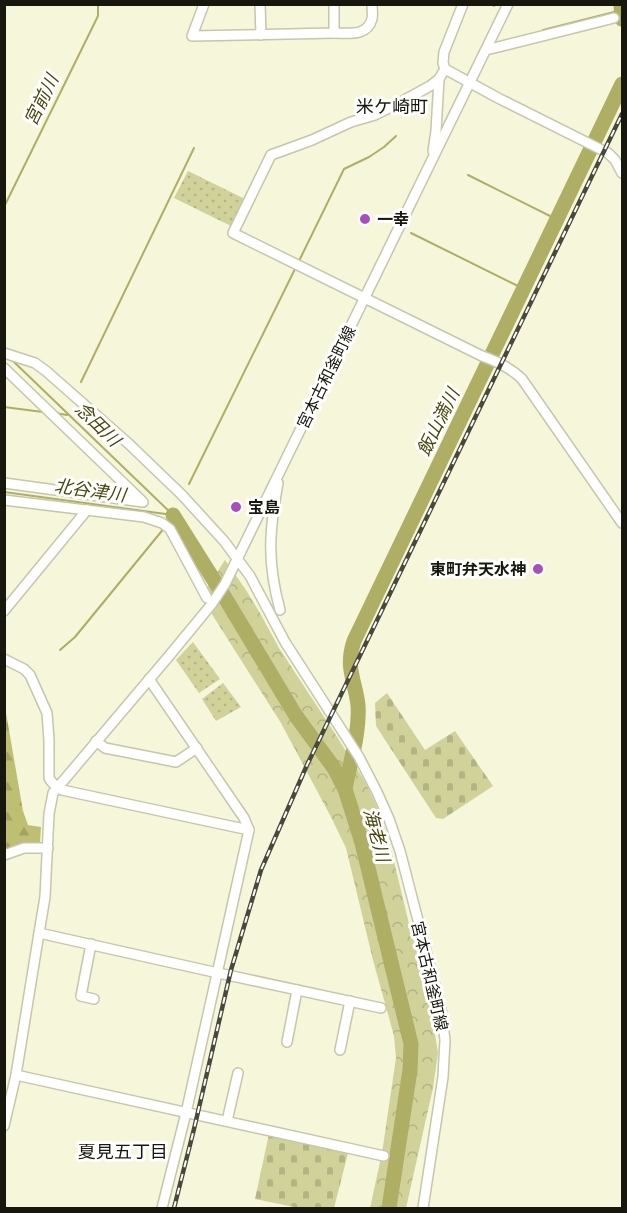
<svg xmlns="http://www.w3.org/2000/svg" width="627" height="1213" viewBox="0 0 627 1213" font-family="'Asap Condensed','Noto Sans JP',sans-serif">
<defs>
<pattern id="grass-dots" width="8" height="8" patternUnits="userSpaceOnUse" patternTransform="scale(1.5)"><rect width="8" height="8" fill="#d0d299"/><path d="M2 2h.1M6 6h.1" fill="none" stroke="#b2b483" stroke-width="1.8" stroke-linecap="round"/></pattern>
<pattern id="forest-firs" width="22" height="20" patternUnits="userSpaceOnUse" patternTransform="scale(1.5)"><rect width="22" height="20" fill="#bfbf74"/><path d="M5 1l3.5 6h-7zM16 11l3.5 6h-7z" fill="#a3a363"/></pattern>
<pattern id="cemetery-stones" width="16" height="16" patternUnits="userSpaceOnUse" patternTransform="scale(1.5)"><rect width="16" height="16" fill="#d0d299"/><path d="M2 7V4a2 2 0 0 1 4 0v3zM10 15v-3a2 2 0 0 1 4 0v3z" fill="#b2b483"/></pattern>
<pattern id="park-crowns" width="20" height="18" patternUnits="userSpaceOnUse" patternTransform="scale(1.5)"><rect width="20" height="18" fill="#d0d299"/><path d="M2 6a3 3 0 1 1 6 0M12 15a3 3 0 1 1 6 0" fill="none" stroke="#b2b483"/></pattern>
</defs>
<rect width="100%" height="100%" fill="#f5f6da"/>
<g fill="url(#grass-dots)">
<path d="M 188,171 L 245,199 L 231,226 L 174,198 Z"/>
<path d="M 193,642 L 220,679 L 199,693 L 176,660 Z"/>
<path d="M 223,683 L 241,707 L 216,721 L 202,699 Z"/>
</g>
<path fill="url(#forest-firs)" d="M 4,701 L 23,811 L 28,825 L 41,827 L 40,843 L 22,845 L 4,850 Z"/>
<g fill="url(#cemetery-stones)">
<path d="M 387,693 L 425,750 L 455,731 L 493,786 L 443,819 L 436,818 L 376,726 L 375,703 Z"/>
<path d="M 269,1134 L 348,1153 L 334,1208 L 299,1208 L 255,1199 Z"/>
</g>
<path fill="url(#park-crowns)" d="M 225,560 L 246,590 L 260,613 L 279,648 L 334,732 L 366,783 L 382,818 L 392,853 L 410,928 L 423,973 L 432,1015 L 438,1053 L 433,1088 L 406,1208 L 370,1208 L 382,1153 L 396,1058 L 394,1036 L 373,960 L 346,848 L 332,819 L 281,723 L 201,597 Z"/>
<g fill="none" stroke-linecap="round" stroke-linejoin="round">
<g stroke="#aeaf64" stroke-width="2">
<path d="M 491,4 L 494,6"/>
<path d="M 543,30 L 622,10"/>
<path d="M 619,91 L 622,91"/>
<path d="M 468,175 L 558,220"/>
<path d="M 4,207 L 98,16 L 98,4"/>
<path d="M 411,233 L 524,289"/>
<path d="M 298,263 L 344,169 L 369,157 L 384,147 L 396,136"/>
<path d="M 13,361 L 173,515"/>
<path d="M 81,382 L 194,148"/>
<path d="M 4,407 L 43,412"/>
<path d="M 55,413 L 67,415"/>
<path d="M 189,484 L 295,269"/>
<path d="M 4,492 L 173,515"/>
<path d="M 168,523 L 173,517"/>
<path d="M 60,650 L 75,637 L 165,527"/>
</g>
<g stroke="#aeaf64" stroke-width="15">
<path d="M 621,4 L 622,19"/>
<path d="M 173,515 L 227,601 L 296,716 L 334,768 L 345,789 L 362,843 L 411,1044 L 410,1070 L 389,1208"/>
<path d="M 345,789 C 350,763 360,732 358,705 C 355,680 345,668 354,641 L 622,84"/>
</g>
<defs>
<g id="minor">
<path d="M 204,4 L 192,36 L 334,33 L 334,4"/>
<path d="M 260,4 L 261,35"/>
<path d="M 463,4 L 444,52 L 443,63 L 445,69 L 498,98 L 608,153 L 615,160 L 622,173"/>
<path d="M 334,33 C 348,33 367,37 372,19 C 373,15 372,9 372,4"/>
<path d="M 486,50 L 614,18"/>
<path d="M 445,69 L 439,79 L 430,86 L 399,103 L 375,115 L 351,122 L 312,140 L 271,155 L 233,233 L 482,356 C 496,361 511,368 522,379 L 622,523"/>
<path d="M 433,151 L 436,131 L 439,79"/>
<path d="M 4,353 L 35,363 L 46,371 L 129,444 L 182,495 L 224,541 L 250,576 L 285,642 L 359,757 L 377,792 L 389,819 L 400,851 L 441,1009 L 445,1040 L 443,1077 L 423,1208"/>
<path d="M 4,368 L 143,502 L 4,483"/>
<path d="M 278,483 C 269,532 267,562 280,610"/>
<path d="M 4,500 L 144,517 L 162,523 L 170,529 L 207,598"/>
<path d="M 4,611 L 87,510"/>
<path d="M 4,659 L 24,669 L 30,675 L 47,713 L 49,740 L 49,778 C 52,784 57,787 62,790 L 249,830"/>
<path d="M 149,679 L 244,818 L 249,830 L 186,1113 L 162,1208"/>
<path d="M 96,741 L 105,748 L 176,762 L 197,748"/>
<path d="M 4,855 L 24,848 L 48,848"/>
<path d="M 39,933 L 218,973 L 381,1008"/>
<path d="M 91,944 L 81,996 L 94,999"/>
<path d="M 287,1042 L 297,990"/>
<path d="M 340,1050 L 350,1001"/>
<path d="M 16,1075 L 384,1156"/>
<path d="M 227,1121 L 238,1073"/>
<path d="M 4,1126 L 16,1075 L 39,933 L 45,897 L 49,814 L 53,793 L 169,656 L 211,605 L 225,584 L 508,4"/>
</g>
</defs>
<use href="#minor" stroke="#c5c6ab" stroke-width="12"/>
<use href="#minor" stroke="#fff" stroke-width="9"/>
<defs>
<path id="rail" d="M 174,1208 L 194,1129 L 231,970 L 261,870 L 307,765 L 622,114"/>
</defs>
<use href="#rail" stroke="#48493b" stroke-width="4.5"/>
<use href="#rail" stroke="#fff" stroke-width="2" stroke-dasharray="7" stroke-linecap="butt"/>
</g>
<g fill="#a64fbc" stroke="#fff" stroke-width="2">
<circle cx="365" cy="219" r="6"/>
<circle cx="236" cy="507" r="6"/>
<circle cx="538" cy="569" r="6"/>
</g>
<g text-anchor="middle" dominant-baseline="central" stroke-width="6" stroke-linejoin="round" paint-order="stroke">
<g font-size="16" font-weight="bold" fill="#17170d" stroke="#fff" text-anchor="start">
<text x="377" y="219">一幸</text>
<text x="248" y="507">宝島</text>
<text x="526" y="569" text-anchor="end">東町弁天水神</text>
</g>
<g font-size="16" fill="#17170d" stroke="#fff">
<text transform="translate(326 377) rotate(-64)">宮本古和釜町線</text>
<text transform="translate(430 976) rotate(77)">宮本古和釜町線</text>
</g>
<g font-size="18" font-style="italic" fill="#48480d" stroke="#fff">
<text transform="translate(41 100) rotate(-64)">宮前川</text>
<text transform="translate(438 422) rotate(-64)">飯山満川</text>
<text transform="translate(98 424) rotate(44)">念田川</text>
<text transform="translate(90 490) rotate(8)">北谷津川</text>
<text transform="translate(377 835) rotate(75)">海老川</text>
</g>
<g font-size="18" fill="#17170d" stroke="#fff">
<text x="392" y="106">米ケ崎町</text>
<text x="123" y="1151">夏見五丁目</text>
</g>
</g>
<rect width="627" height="1213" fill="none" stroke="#17170d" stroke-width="12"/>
</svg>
